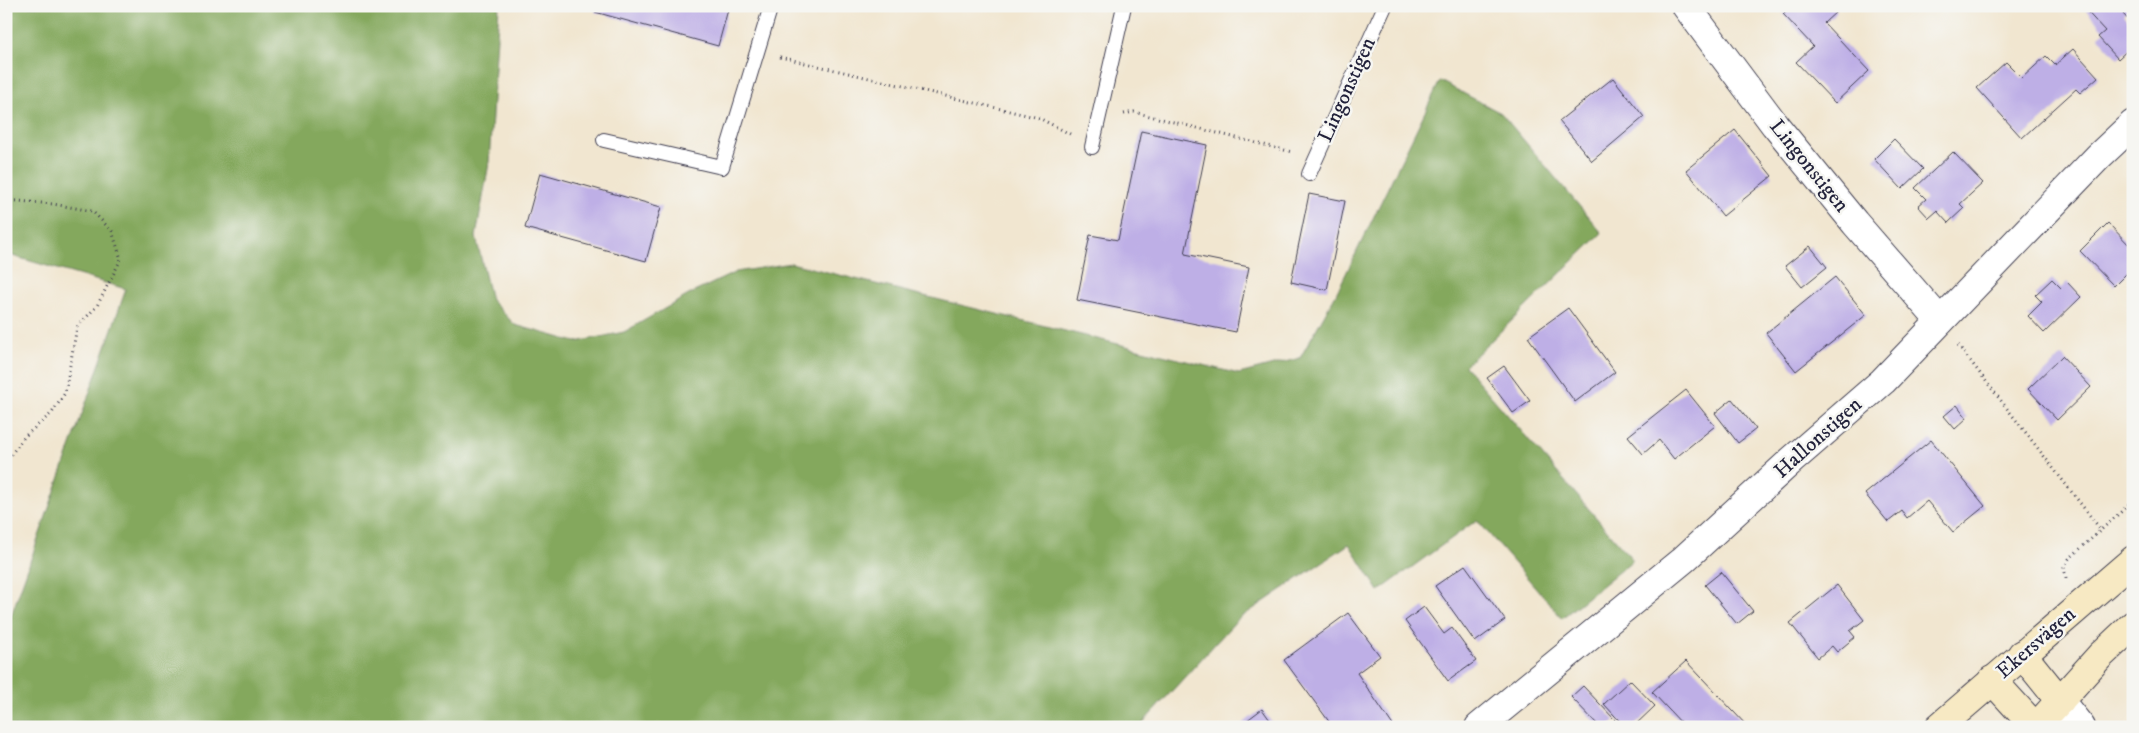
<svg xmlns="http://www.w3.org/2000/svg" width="2139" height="733" viewBox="0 0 2139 733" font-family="'IM FELL DW Pica',serif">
<rect width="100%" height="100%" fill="#f6f6f2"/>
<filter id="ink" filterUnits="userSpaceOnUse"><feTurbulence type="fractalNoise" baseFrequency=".02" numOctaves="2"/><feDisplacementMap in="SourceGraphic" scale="10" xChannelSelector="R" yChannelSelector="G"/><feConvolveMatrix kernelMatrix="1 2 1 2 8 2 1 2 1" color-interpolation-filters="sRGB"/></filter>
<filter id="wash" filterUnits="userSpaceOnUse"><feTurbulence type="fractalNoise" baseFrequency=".0096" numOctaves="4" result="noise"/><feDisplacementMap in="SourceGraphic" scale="20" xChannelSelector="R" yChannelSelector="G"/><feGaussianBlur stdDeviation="1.12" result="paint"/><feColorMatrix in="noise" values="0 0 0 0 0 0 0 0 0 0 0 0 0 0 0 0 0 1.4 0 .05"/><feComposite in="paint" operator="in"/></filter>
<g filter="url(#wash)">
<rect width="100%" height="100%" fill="#f1e6d0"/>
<path fill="#84a85d" stroke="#53654c" d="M 6,6 L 499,6 L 489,163 L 476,237 L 491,300 L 515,325 L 576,342 L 624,332 L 692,293 L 736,272 L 791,263 L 1239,374 L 1300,358 L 1336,294 L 1440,81 L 1501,113 L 1602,233 L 1465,366 L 1633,560 L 1562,618 L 1477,520 L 1379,591 L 1349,544 L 1237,620 L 1139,727 L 6,727 L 6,630 L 126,289 L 6,254 Z"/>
<g id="blocks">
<g fill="#beafe6">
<path d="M 597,6 L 729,6 L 718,46 L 595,12 Z"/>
<path d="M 1791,6 L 1832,6 L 1837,11 L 1824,23 L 1869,71 L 1835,103 L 1796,62 L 1813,46 L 1783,14 Z"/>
<path d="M 2082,6 L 2131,6 L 2123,14 L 2133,25 L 2133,45 L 2118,59 L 2098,37 L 2105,31 Z"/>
<path d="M 2073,49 L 2098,77 L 2080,93 L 2076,89 L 2022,138 L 1977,88 L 2006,62 L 2022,78 L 2046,56 L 2055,65 Z"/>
<path d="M 1613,78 L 1644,117 L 1592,161 L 1559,121 Z"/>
<path d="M 1735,130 L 1772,176 L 1723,216 L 1686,170 Z"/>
<path d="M 1141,131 L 1207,145 L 1185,254 L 1249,267 L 1236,332 L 1077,300 L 1090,235 L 1118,240 Z"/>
<path d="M 1894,139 L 1923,169 L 1902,189 L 1874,159 Z"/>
<path d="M 1953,152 L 1983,183 L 1960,204 L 1964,208 L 1948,223 L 1937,211 L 1929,218 L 1918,206 L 1926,199 L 1915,188 Z"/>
<path d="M 540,173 L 661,207 L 646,261 L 525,228 Z"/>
<path d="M 1309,194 L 1345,201 L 1327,290 L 1291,282 Z"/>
<path d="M 2108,223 L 2133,249 L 2133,267 L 2114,286 L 2080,251 Z"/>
<path d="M 1810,246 L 1827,267 L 1802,287 L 1785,266 Z"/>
<path d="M 1835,277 L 1866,315 L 1796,371 L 1766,333 Z"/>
<path d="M 2052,279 L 2061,288 L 2067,282 L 2081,297 L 2044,333 L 2028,316 L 2042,302 L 2035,295 Z"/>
<path d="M 1568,308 L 1615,372 L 1575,402 L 1528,337 Z"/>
<path d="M 2062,356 L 2091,387 L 2057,420 L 2028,389 Z"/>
<path d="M 1504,366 L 1530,401 L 1513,413 L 1487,378 Z"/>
<path d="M 1686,390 L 1715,426 L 1674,459 L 1659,440 L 1643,454 L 1628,436 Z"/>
<path d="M 1732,399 L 1756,429 L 1738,443 L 1715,413 Z"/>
<path d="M 1957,405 L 1967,418 L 1955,429 L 1944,416 Z"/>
<path d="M 1931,440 L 1985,506 L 1953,532 L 1927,501 L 1907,518 L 1902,511 L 1888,522 L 1865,494 Z"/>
<path d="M 1465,565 L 1505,620 L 1475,642 L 1435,586 Z"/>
<path d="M 1721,572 L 1753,611 L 1737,624 L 1705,585 Z"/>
<path d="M 1837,585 L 1864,620 L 1850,631 L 1855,637 L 1837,652 L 1832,646 L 1818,658 L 1790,623 Z"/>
<path d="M 1424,607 L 1444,634 L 1452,628 L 1476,661 L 1448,681 L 1405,621 Z"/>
<path d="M 1348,613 L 1380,656 L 1357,673 L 1394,727 L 1333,727 L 1284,660 Z"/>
<path d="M 1686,661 L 1748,727 L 1685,727 L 1652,692 Z"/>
<path d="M 1630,680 L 1655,706 L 1633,727 L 1625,727 L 1604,704 Z"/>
<path d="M 1583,686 L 1615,720 L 1608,727 L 1600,727 L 1571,697 Z"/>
<path d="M 1262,709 L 1275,727 L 1238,727 Z"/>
</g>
</g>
</g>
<g filter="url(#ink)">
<use href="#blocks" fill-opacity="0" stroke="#413f51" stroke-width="1"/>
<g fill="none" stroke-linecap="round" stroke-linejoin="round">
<defs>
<g id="service">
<path d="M 604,140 L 722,167 L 771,6"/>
<path d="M 1092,147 L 1124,6"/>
<path d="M 1309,174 L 1385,6"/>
</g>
<g id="minor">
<path d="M 1686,6 L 1775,125 L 1855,223 L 1940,321"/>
<path d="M 2060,701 L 2081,727"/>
<path d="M 1479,727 L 1683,560 L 1792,460 L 1883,381 L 2099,156 L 2133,124"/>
</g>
<g id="secondary">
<path d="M 2022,654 L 2060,701"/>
<path d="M 1992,680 L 2035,727"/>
<path d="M 1939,727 L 2133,560"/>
<path d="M 2036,727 L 2100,656 L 2133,625"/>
</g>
</defs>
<use href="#service" stroke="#413f51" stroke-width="16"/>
<use href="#minor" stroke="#413f51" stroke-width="30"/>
<use href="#secondary" stroke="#413f51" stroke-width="30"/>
<g stroke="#413f51" stroke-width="3" stroke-dasharray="1 4" stroke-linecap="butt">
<path d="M 780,57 L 1039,118 L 1070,134"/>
<path d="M 1124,114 L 1134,112 L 1292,152"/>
<path d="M 6,200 L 53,204 L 92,211 L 112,231 L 121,259 L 97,306 L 77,327 L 65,393 L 52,413 L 25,436 L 6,461"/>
<path d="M 1958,345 L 2101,530"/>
<path d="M 2066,578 L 2064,568 L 2069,559 L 2133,501"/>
<path d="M 2132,727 L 2133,726"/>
</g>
<use href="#service" stroke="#fff" stroke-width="14"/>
<use href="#minor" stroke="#fff" stroke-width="28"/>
<use href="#secondary" stroke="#f7e9c3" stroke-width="28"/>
</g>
</g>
<g text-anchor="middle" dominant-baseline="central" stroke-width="5" stroke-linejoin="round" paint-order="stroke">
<g font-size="21" fill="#22223b" stroke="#f6f6f2">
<text transform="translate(1347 90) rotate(-66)">Lingonstigen</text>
<text transform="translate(1809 166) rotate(51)">Lingonstigen</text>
<text transform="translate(1818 438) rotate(-42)">Hallonstigen</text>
<text transform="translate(2036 643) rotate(-41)">Ekersvägen</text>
</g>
</g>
<rect width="2139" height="733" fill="none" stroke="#f6f6f2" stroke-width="25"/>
</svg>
